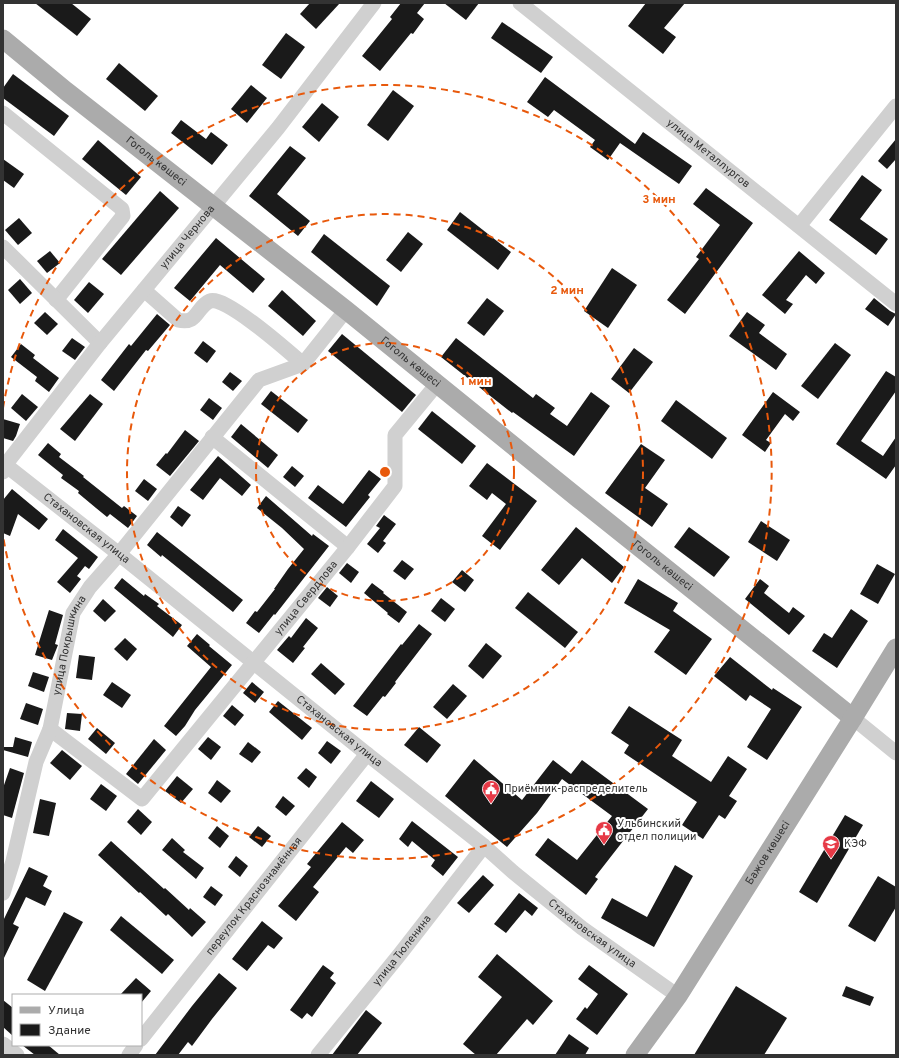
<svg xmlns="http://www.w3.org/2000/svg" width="899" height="1058" viewBox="0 0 899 1058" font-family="Overpass,sans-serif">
<rect width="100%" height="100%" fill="#fff"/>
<g fill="#1a1a1a">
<path d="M 35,3 L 71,3 L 91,19 L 77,36 Z"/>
<path d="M 310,3 L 340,3 L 316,29 L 300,14 Z"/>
<path d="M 401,3 L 425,3 L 417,13 L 424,19 L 413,34 L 411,33 L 380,71 L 362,56 L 392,19 L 390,17 Z"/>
<path d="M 444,3 L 479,3 L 466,20 Z"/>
<path d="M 646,3 L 685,3 L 664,28 L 676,37 L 663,54 L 628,26 Z"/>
<path d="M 502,22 L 553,57 L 541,73 L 491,38 Z"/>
<path d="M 286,33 L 305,47 L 281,79 L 262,65 Z"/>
<path d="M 119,63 L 158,96 L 145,111 L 106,79 Z"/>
<path d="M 13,74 L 69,116 L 54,136 L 3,98 L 3,88 Z"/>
<path d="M 545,77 L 635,144 L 643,132 L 692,166 L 679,184 L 620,143 L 608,160 L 590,147 L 595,140 L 554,110 L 548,117 L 527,102 Z"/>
<path d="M 251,85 L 267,98 L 247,123 L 231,109 Z"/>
<path d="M 393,90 L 414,106 L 388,141 L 367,125 Z"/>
<path d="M 322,103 L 339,117 L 319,142 L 302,127 Z"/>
<path d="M 181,120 L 206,139 L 211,132 L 228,145 L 212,165 L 171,133 Z"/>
<path d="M 896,139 L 896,159 L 887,169 L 878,161 Z"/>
<path d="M 98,140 L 141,177 L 126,195 L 82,159 Z"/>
<path d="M 290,146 L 306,158 L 277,194 L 310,221 L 298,236 L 249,196 Z"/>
<path d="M 3,159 L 24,174 L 14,188 L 3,180 Z"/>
<path d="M 862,175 L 882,190 L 860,219 L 888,239 L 876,255 L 829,220 Z"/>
<path d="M 706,188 L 753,223 L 685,314 L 667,300 L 699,259 L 696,257 L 720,225 L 693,204 Z"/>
<path d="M 160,191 L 179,208 L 121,275 L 102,259 Z"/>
<path d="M 460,212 L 511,252 L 498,270 L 447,230 Z"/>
<path d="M 19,218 L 32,233 L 18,245 L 5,230 Z"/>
<path d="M 408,232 L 423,244 L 401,272 L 386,260 Z"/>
<path d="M 324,234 L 390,286 L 377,306 L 311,252 Z"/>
<path d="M 216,238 L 265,279 L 253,293 L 220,265 L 190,301 L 174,288 Z"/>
<path d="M 50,251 L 60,263 L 47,273 L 37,261 Z"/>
<path d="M 799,251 L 825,273 L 816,284 L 806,275 L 786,300 L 793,304 L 785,314 L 762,295 Z"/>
<path d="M 612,268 L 637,285 L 608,328 L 584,311 Z"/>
<path d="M 20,279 L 32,293 L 20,304 L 8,290 Z"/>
<path d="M 89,282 L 104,294 L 88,313 L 74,300 Z"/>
<path d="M 282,290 L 316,321 L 303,336 L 268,306 Z"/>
<path d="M 487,298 L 504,311 L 484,336 L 467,323 Z"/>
<path d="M 874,298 L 890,311 L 896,314 L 888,326 L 865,309 Z"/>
<path d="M 45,312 L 58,324 L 47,335 L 34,323 Z"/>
<path d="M 747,312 L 765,325 L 759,333 L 787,354 L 776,370 L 729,336 Z"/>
<path d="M 157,314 L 170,325 L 148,351 L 146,350 L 114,391 L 101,380 L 129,344 L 131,346 Z"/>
<path d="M 342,334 L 416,395 L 402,412 L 328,351 Z"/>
<path d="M 72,338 L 85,347 L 75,360 L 62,351 Z"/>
<path d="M 456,338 L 533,398 L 536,394 L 555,408 L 550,414 L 567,426 L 591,392 L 610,406 L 574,456 L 513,412 L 512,413 L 441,357 Z"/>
<path d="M 203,341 L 216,351 L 207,363 L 194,353 Z"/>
<path d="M 835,343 L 851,355 L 818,399 L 801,386 Z"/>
<path d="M 21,344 L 35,355 L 33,358 L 59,378 L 49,392 L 35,381 L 37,377 L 11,357 Z"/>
<path d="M 634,348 L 653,362 L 629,393 L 611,379 Z"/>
<path d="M 886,371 L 896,377 L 896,391 L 861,441 L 883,456 L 896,437 L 896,465 L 886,479 L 836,444 Z"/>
<path d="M 230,372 L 242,381 L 233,391 L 222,382 Z"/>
<path d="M 271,391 L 308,420 L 298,433 L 261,404 Z"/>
<path d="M 773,392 L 800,412 L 793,421 L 785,414 L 766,440 L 771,443 L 765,452 L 742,435 Z"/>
<path d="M 22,394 L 38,407 L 26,421 L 11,408 Z"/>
<path d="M 90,394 L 103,404 L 75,441 L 60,429 Z"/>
<path d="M 209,398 L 222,408 L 213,420 L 200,410 Z"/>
<path d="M 676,400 L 727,438 L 712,459 L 661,421 Z"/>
<path d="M 432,411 L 476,446 L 462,464 L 418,429 Z"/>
<path d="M 3,419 L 20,424 L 16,436 L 13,441 L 3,438 Z"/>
<path d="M 241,424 L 278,455 L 268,468 L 231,437 Z"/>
<path d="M 185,430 L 199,441 L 170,476 L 156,465 L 166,453 L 167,454 Z"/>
<path d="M 48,443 L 61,454 L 59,457 L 84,476 L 83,477 L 122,508 L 124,506 L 137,516 L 128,528 L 110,514 L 107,517 L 96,508 L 78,493 L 79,491 L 61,478 L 63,475 L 38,455 Z"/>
<path d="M 641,444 L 665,460 L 645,488 L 668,504 L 652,527 L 605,493 Z"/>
<path d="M 218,456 L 251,485 L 242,496 L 220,478 L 203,500 L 190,490 Z"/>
<path d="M 487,463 L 537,501 L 500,550 L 482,536 L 506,504 L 492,493 L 487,500 L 469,486 Z"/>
<path d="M 292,466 L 304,476 L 295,487 L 283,477 Z"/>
<path d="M 369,470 L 381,479 L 368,495 L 370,497 L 346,527 L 308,498 L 318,485 L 343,504 Z"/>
<path d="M 144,479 L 157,489 L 148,501 L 135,491 Z"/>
<path d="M 12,489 L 48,519 L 39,530 L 18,514 L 10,536 L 3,533 L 3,500 Z"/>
<path d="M 266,496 L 312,536 L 313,534 L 329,546 L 275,615 L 274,614 L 259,633 L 246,623 L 255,611 L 257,612 L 275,589 L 274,589 L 288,569 L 304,549 L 282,528 L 257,508 Z"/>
<path d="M 178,506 L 191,515 L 182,527 L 170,517 Z"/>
<path d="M 384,515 L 396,524 L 383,541 L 386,543 L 378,553 L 367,544 L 380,528 L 376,526 Z"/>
<path d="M 761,521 L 790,540 L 777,561 L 748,542 Z"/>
<path d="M 576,527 L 624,567 L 612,583 L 582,558 L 559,585 L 541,570 Z"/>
<path d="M 689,527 L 730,557 L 714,577 L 674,547 Z"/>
<path d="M 63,529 L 98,557 L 89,569 L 85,566 L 77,576 L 81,579 L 70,593 L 57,582 L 78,558 L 55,540 Z"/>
<path d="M 157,532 L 243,600 L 233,612 L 162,555 L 161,557 L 147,545 Z"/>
<path d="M 402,560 L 414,569 L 405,580 L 393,571 Z"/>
<path d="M 347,563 L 359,572 L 351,583 L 339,573 Z"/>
<path d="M 877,564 L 895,574 L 878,604 L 860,594 Z"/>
<path d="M 462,570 L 474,580 L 465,592 L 452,582 Z"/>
<path d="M 122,578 L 144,596 L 145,594 L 159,604 L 157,606 L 182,625 L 173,637 L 114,588 Z"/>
<path d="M 638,579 L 678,603 L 673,611 L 712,639 L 686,675 L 654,652 L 670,630 L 624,603 Z"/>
<path d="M 760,579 L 769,586 L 764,593 L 789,613 L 793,607 L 805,616 L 789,635 L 745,599 Z"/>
<path d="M 372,583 L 384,592 L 383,593 L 407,612 L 399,623 L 387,614 L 388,613 L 364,593 Z"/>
<path d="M 327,587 L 338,596 L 330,607 L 318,598 Z"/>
<path d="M 528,592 L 578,632 L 565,648 L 515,608 Z"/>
<path d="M 441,598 L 455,609 L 445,622 L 431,611 Z"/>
<path d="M 103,599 L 116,611 L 105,622 L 93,611 Z"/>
<path d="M 851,609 L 868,621 L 837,668 L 812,651 L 824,633 L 832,638 Z"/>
<path d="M 49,610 L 63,615 L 55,644 L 58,645 L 52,660 L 35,655 Z"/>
<path d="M 306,618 L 318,628 L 303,647 L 305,648 L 293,663 L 277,650 L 289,636 L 291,638 Z"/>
<path d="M 419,624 L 432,634 L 395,682 L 396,683 L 385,697 L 383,696 L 367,716 L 353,706 L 401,644 L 402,645 Z"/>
<path d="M 197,634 L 210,645 L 209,646 L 232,665 L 195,710 L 185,726 L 176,736 L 164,726 L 211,667 L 187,646 Z"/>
<path d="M 125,638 L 137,649 L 127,661 L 114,649 Z"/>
<path d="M 486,643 L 502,656 L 483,679 L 468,666 Z"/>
<path d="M 79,655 L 95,657 L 92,680 L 76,678 Z"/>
<path d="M 730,657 L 772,690 L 773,688 L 802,707 L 767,760 L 747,747 L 771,709 L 750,695 L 746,701 L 714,676 Z"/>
<path d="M 321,663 L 345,684 L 335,695 L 311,674 Z"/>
<path d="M 33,672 L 49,677 L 44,692 L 28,686 Z"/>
<path d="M 112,682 L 131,695 L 122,708 L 103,695 Z"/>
<path d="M 252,682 L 264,692 L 255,703 L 243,693 Z"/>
<path d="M 453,684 L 467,696 L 447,719 L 433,707 Z"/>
<path d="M 278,701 L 312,728 L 302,740 L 269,712 Z"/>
<path d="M 26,703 L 43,709 L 38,725 L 20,719 Z"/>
<path d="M 232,705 L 244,715 L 235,726 L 223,716 Z"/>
<path d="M 629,706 L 682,740 L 672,756 L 711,782 L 728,756 L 747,769 L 729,796 L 737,801 L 725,819 L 719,815 L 703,839 L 682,825 L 697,802 L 624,753 L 629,745 L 611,733 Z"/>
<path d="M 67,713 L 82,714 L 80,731 L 65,729 Z"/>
<path d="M 419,727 L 441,745 L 427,763 L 404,745 Z"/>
<path d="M 97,728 L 115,743 L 106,754 L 88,739 Z"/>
<path d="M 15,737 L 32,742 L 28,757 L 3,750 L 3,747 L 13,747 Z"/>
<path d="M 208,737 L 221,747 L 211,760 L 198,749 Z"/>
<path d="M 154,739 L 166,750 L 138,784 L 126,774 Z"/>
<path d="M 327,741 L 341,751 L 331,764 L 318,753 Z"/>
<path d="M 248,742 L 261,752 L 252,763 L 239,754 Z"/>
<path d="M 62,750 L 82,766 L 70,780 L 50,763 Z"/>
<path d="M 474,759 L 522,800 L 553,760 L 571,774 L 582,760 L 648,809 L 595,877 L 598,879 L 586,895 L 535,855 L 548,838 L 577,860 L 612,816 L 562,779 L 537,813 L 507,847 L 445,796 Z"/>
<path d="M 10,768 L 24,773 L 12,818 L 3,815 L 3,788 Z"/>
<path d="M 306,768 L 317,777 L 309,788 L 297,778 Z"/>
<path d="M 177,776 L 193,789 L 181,803 L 165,791 Z"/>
<path d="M 217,780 L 231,791 L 221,803 L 208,793 Z"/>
<path d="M 371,781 L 394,799 L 379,818 L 356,801 Z"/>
<path d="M 101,784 L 117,796 L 106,811 L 90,799 Z"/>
<path d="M 283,796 L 295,806 L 286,816 L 275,807 Z"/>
<path d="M 40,799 L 56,803 L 49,836 L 33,833 Z"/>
<path d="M 138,809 L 152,822 L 141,835 L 127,822 Z"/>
<path d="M 845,815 L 863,825 L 817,903 L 799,892 Z"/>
<path d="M 412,821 L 458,857 L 443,876 L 431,866 L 435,860 L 412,841 L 408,847 L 399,839 Z"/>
<path d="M 342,822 L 364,840 L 353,853 L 346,847 L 313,887 L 319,892 L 296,921 L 278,906 L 311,867 L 307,864 Z"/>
<path d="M 217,826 L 229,836 L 220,848 L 208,838 Z"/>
<path d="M 258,826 L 271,836 L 262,847 L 249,837 Z"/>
<path d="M 172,838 L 185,850 L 183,852 L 204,868 L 196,879 L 162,850 Z"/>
<path d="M 111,841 L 164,889 L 165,888 L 189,910 L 190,908 L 206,922 L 192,937 L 168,914 L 166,916 L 140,892 L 139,893 L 98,855 Z"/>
<path d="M 236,856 L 248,866 L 240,877 L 228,867 Z"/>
<path d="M 675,865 L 693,876 L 654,947 L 601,918 L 612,898 L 647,917 Z"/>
<path d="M 29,867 L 48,876 L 43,886 L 52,891 L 45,906 L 26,897 L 13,924 L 19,927 L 3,960 L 3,921 Z"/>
<path d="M 483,875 L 494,885 L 469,913 L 457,903 Z"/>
<path d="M 878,876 L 896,887 L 896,907 L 875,942 L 848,926 Z"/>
<path d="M 211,886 L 223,895 L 215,906 L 203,897 Z"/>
<path d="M 519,893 L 538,908 L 532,916 L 525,910 L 506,933 L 494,924 Z"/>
<path d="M 64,912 L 83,922 L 45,991 L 27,980 Z"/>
<path d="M 121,916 L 174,960 L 162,974 L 110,930 Z"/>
<path d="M 262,921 L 283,938 L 274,949 L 268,945 L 247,971 L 232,959 Z"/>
<path d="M 497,954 L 553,1001 L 533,1025 L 527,1019 L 496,1055 L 476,1055 L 463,1044 L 502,997 L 478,977 Z"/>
<path d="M 323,965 L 334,973 L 330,978 L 336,983 L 312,1017 L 307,1013 L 302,1019 L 290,1010 Z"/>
<path d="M 589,965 L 628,994 L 597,1035 L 576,1019 L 585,1007 L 587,1009 L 598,994 L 578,979 Z"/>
<path d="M 219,973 L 237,988 L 212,1019 L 192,1046 L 188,1042 L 178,1055 L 155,1055 L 192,1006 Z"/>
<path d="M 136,978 L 151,991 L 141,1003 L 141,995 L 120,995 Z"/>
<path d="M 736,986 L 787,1018 L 764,1055 L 694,1055 Z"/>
<path d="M 846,986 L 874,997 L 870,1006 L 842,996 Z"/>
<path d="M 3,1000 L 13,1008 L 13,1036 L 3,1027 Z"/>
<path d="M 366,1010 L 382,1023 L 357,1055 L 332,1055 Z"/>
<path d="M 569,1034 L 589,1048 L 585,1055 L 555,1055 Z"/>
<path d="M 22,1045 L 48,1045 L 60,1055 L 35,1055 Z"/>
</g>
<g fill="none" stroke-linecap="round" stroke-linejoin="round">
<g stroke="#d0d0d0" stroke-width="15">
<path id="s1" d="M 520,3 L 896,304"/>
<path d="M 3,113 L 122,209 L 123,216 L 56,300"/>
<path d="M 799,226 L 896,106"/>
<path d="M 3,247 L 100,343"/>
<path d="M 144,290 L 178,320 C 198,325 196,307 210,301 C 225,295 289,352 303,364"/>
<path d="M 212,437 L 348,547"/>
<path id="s2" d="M 3,463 L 119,554 L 367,754 L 484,846 L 513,872 L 582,928 L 678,996"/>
<path id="s3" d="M 3,472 L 6,464 L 100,343 L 278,128 L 374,3"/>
<path d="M 853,718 L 896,753"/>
<path id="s4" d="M 50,729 L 142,799 L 348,547 L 395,486 L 395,435 L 437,384"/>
<path id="s5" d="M 3,893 L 13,861 L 36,762 L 50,729 L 73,613 L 90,587 L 119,554 L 259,380 L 303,364 L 346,310"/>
<path id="s6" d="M 141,1039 L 367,754"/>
<path d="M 3,1044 L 17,1055"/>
<path d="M 129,1055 L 136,1045"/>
<path id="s7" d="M 318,1055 L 400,954 L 484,846"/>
</g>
<g stroke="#ababab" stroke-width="19">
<path id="s8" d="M 3,39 L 66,91 L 346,310 L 579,499 L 853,718"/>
<path id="s9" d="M 635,1055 L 678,996 L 853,718 L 896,648"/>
</g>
</g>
<g fill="none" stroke="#e8590c" stroke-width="2" stroke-dasharray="7 5">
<circle cx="385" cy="472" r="129"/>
<circle cx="385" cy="472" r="258"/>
<path d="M3 408A387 387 0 1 1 3 536"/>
</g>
<defs>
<symbol id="civic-pin" viewBox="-11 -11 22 30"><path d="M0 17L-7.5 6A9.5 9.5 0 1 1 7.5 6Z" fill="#e63946" stroke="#fff"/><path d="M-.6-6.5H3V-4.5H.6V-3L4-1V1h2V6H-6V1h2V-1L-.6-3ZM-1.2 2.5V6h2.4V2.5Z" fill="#fff"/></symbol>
<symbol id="university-pin" viewBox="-11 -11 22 30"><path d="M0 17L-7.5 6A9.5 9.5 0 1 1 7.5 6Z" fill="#e63946" stroke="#fff"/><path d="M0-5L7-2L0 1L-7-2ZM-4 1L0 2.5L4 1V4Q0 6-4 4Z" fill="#fff"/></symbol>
</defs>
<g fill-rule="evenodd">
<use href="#civic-pin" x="481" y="779" width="20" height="27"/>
<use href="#civic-pin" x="594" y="820" width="20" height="27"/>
<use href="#university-pin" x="821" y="834" width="20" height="27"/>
</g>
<g text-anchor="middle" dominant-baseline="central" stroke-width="4" stroke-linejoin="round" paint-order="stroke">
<g font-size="11" fill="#333" stroke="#fff">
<text stroke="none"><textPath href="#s1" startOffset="241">улица Металлургов</textPath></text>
<text stroke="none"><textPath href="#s8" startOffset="196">Гоголь көшесі</textPath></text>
<text stroke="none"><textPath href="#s3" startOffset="299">улица Чернова</textPath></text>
<text stroke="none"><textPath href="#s8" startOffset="520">Гоголь көшесі</textPath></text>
<text stroke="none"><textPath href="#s2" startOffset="106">Стахановская улица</textPath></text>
<text stroke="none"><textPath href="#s8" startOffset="844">Гоголь көшесі</textPath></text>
<text stroke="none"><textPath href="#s4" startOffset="375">улица Свердлова</textPath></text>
<text stroke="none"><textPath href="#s5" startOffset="257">улица Покрышкина</textPath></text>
<text stroke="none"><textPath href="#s2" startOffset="430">Стахановская улица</textPath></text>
<text stroke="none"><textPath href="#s9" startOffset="242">Бажов көшесі</textPath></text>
<text stroke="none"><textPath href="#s6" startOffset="182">переулок Краснознамённая</textPath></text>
<text stroke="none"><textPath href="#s2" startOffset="754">Стахановская улица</textPath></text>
<text stroke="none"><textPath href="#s7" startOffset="134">улица Тюленина</textPath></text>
</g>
<g font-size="11" fill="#333" stroke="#fff" text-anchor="start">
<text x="504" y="789">Приёмник-распределитель</text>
<text x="617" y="824">Ульбинский<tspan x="617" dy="13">отдел полиции</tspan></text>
<text x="844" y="844">КЭФ</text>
</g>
</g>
<circle cx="385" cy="472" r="6" fill="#e8590c" stroke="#fff" stroke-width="2"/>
<g font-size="12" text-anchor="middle" font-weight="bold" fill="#e8590c" stroke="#fff" stroke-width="4" stroke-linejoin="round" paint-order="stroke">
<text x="659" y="203">3 мин</text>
<text x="567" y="294">2 мин</text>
<text x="476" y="385">1 мин</text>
</g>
<rect width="899" height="1058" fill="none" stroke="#333333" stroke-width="8"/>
<rect x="12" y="994" width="130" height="52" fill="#ffffff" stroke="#adadad"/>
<rect x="20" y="1007" width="20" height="6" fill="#ababab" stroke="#adadad"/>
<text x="48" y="1014" font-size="12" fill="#333333">Улица</text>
<rect x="20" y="1024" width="20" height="12" fill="#1a1a1a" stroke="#adadad"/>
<text x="48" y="1034" font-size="12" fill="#333333">Здание</text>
</svg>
